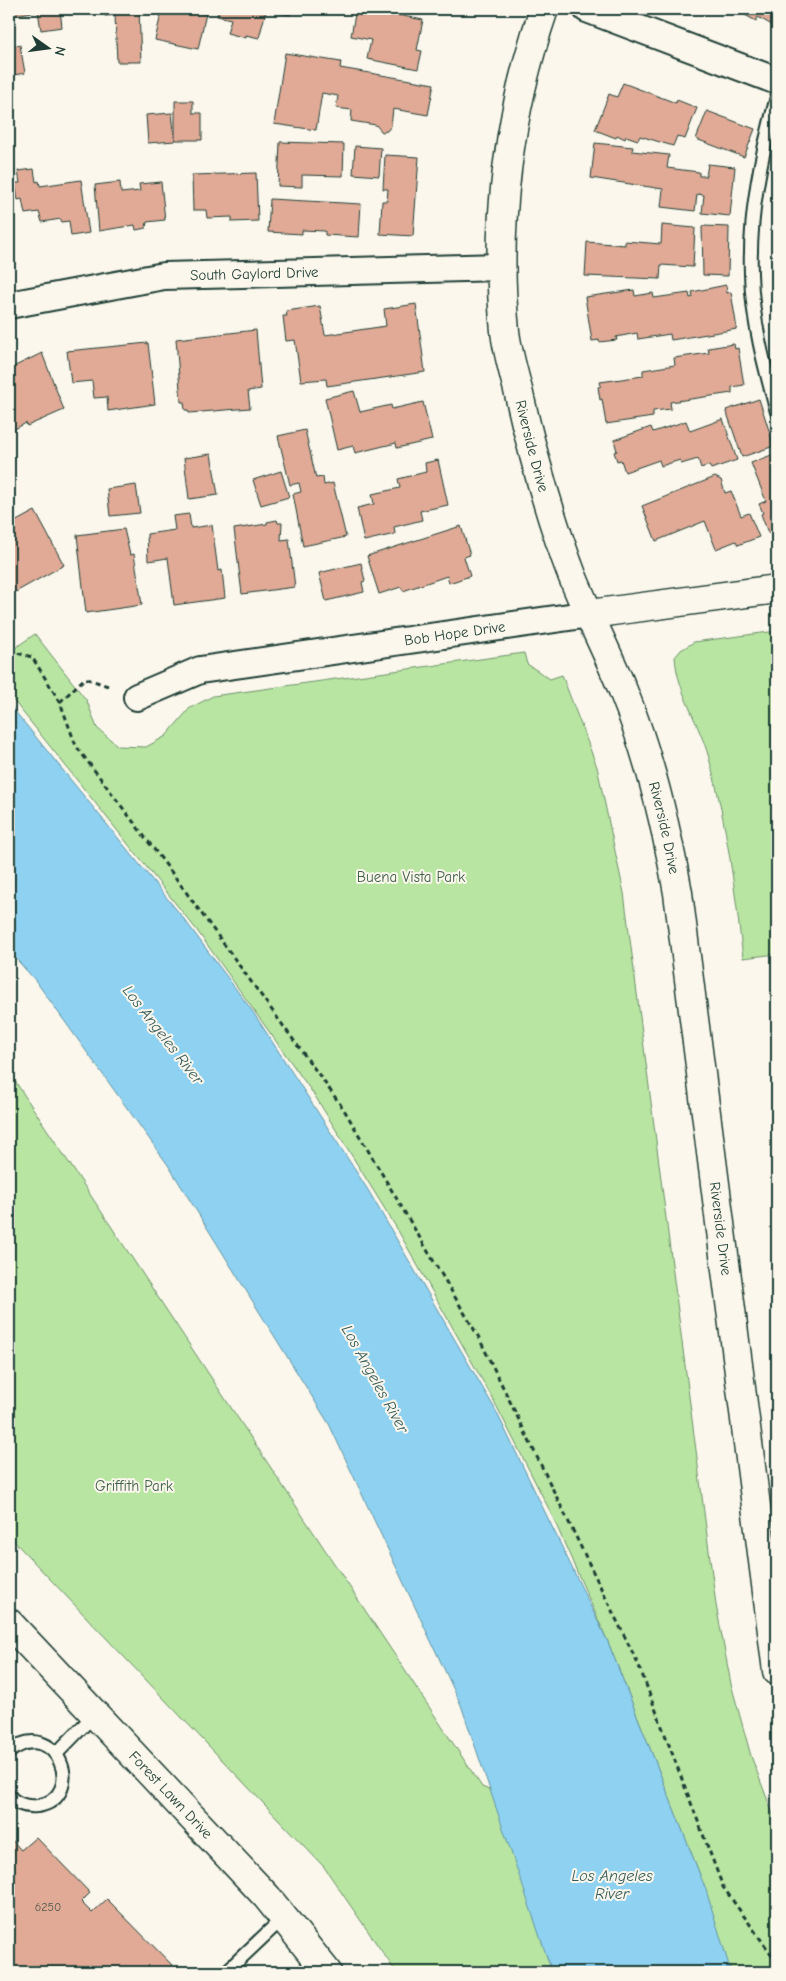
<svg xmlns="http://www.w3.org/2000/svg" width="786" height="1981" viewBox="0 0 786 1981" font-family="'Comic Neue',sans-serif">
<rect width="100%" height="100%" fill="#fbf7ec"/>
<filter id="ink" filterUnits="userSpaceOnUse"><feTurbulence type="fractalNoise" baseFrequency=".02" numOctaves="2"/><feDisplacementMap in="SourceGraphic" scale="10" xChannelSelector="R" yChannelSelector="G"/><feConvolveMatrix kernelMatrix="1 2 1 2 8 2 1 2 1" color-interpolation-filters="sRGB"/></filter>
<g filter="url(#ink)">
<g fill="#b9e5a2" stroke="#6c916b">
<path d="M 777,631 L 777,954 L 743,958 C 735,891 727,824 709,758 C 700,725 677,691 675,657 L 681,650 L 694,642 Z"/>
<path d="M 35,634 L 87,701 L 97,728 L 118,746 L 146,747 L 166,736 L 190,708 L 213,696 L 524,653 L 527,664 L 550,679 L 562,675 L 597,767 L 624,893 L 716,1605 L 731,1684 L 751,1756 L 777,1825 L 777,1972 L 396,1972 L 324,1867 L 9,1536 L 9,1072 L 482,1787 L 700,1875 L 608,1642 L 551,1513 L 494,1401 L 396,1227 L 315,1096 L 196,929 L 9,695 L 9,652 Z"/>
</g>
<path fill="#8fd1f1" stroke="#6296a5" d="M 9,704 L 184,919 L 253,1012 L 368,1190 L 495,1409 L 608,1642 L 706,1890 L 731,1972 L 552,1972 L 461,1705 L 329,1424 L 168,1165 L 35,980 L 9,951 Z"/>
<g fill="#e0aa96" stroke="#1f3d34">
<path d="M 9,9 L 60,9 L 62,27 L 41,30 L 38,11 L 9,16 Z"/>
<path d="M 87,9 L 139,9 L 141,62 L 117,62 L 115,15 L 105,16 L 105,11 L 87,11 Z"/>
<path d="M 146,9 L 207,9 L 198,49 L 155,40 L 161,14 L 146,11 Z"/>
<path d="M 219,9 L 291,9 L 290,15 L 266,11 L 259,38 L 246,35 L 246,38 L 227,33 L 231,19 L 217,16 Z"/>
<path d="M 356,9 L 368,9 L 423,20 L 417,50 L 422,51 L 418,69 L 367,59 L 371,40 L 351,36 Z"/>
<path d="M 734,9 L 777,9 L 777,28 L 758,17 L 756,21 Z"/>
<path d="M 20,45 L 25,73 L 9,76 L 9,47 Z"/>
<path d="M 285,53 L 341,62 L 340,68 L 434,84 L 428,115 L 393,109 L 391,126 L 387,131 L 382,132 L 376,125 L 351,121 L 352,110 L 336,108 L 338,96 L 322,93 L 316,130 L 274,124 Z"/>
<path d="M 623,83 L 676,103 L 677,100 L 697,108 L 685,139 L 677,136 L 673,146 L 640,136 L 638,140 L 626,136 L 625,139 L 617,135 L 616,138 L 595,130 L 609,94 L 617,97 Z"/>
<path d="M 175,101 L 193,101 L 193,113 L 202,113 L 202,140 L 175,140 Z"/>
<path d="M 707,111 L 755,129 L 744,157 L 696,139 Z"/>
<path d="M 172,113 L 175,141 L 148,143 L 146,115 Z"/>
<path d="M 280,142 L 344,144 L 343,176 L 302,175 L 302,187 L 278,186 Z"/>
<path d="M 595,143 L 633,147 L 632,151 L 669,155 L 667,168 L 699,172 L 699,176 L 706,176 L 708,164 L 735,167 L 730,216 L 702,213 L 704,195 L 697,194 L 695,211 L 661,207 L 663,189 L 591,178 Z"/>
<path d="M 355,146 L 381,148 L 379,176 L 353,174 Z"/>
<path d="M 385,155 L 419,157 L 413,236 L 380,234 L 382,201 L 387,201 L 388,189 L 383,189 Z"/>
<path d="M 776,161 L 777,161 L 777,335 L 772,307 Z"/>
<path d="M 34,169 L 36,182 L 39,181 L 40,186 L 81,180 L 89,233 L 71,236 L 69,221 L 61,222 L 61,219 L 42,222 L 39,212 L 25,214 L 22,199 L 18,200 L 15,183 L 20,183 L 18,171 Z"/>
<path d="M 256,173 L 258,221 L 232,222 L 232,217 L 207,218 L 206,210 L 193,210 L 192,175 Z"/>
<path d="M 120,182 L 121,193 L 140,191 L 139,184 L 161,182 L 165,220 L 147,222 L 146,228 L 136,230 L 135,225 L 99,231 L 95,185 Z"/>
<path d="M 270,199 L 361,204 L 359,237 L 325,235 L 325,231 L 302,230 L 302,234 L 268,232 Z"/>
<path d="M 662,225 L 695,228 L 693,267 L 661,265 L 660,279 L 585,276 L 587,242 L 625,245 L 625,241 L 661,244 Z"/>
<path d="M 704,226 L 729,227 L 728,276 L 703,275 L 702,227 Z"/>
<path d="M 726,285 L 727,293 L 731,292 L 737,329 L 671,340 L 670,334 L 638,339 L 637,333 L 616,337 L 617,340 L 599,342 L 599,340 L 592,341 L 585,297 L 634,290 L 635,296 L 653,293 L 654,298 L 689,293 L 690,298 L 693,297 L 692,292 Z"/>
<path d="M 416,304 L 425,372 L 327,386 L 326,379 L 301,381 L 295,340 L 286,341 L 283,316 L 287,316 L 286,311 L 320,306 L 325,335 L 386,326 L 384,309 Z"/>
<path d="M 256,330 L 261,389 L 248,391 L 250,408 L 189,413 L 188,410 L 185,410 L 184,402 L 181,402 L 176,339 Z"/>
<path d="M 148,343 L 155,404 L 108,411 L 107,397 L 94,398 L 92,381 L 71,383 L 67,351 Z"/>
<path d="M 734,344 L 735,349 L 738,348 L 744,385 L 732,387 L 732,393 L 670,402 L 671,409 L 653,411 L 653,417 L 606,424 L 602,399 L 600,400 L 598,387 L 601,386 L 600,382 L 643,376 L 643,370 L 675,365 L 674,358 L 709,353 L 708,348 Z"/>
<path d="M 42,353 L 64,410 L 27,426 L 26,423 L 9,432 L 9,369 Z"/>
<path d="M 354,391 L 360,412 L 391,405 L 392,409 L 423,402 L 432,440 L 397,448 L 396,443 L 355,453 L 353,446 L 337,450 L 325,398 Z"/>
<path d="M 759,399 L 774,446 L 742,457 L 726,410 Z"/>
<path d="M 723,419 L 737,460 L 711,469 L 709,465 L 701,468 L 698,459 L 681,464 L 680,460 L 661,466 L 659,460 L 625,472 L 621,460 L 617,461 L 614,452 L 617,451 L 614,440 L 651,427 L 653,432 L 686,421 L 690,431 Z"/>
<path d="M 305,430 L 316,478 L 323,477 L 324,485 L 333,483 L 346,537 L 303,546 L 293,494 L 301,492 L 299,483 L 290,485 L 278,436 Z"/>
<path d="M 211,454 L 218,495 L 189,499 L 184,458 Z"/>
<path d="M 774,454 L 777,461 L 777,533 L 772,535 L 768,533 L 761,514 L 763,513 L 759,504 L 766,501 L 751,463 Z"/>
<path d="M 438,460 L 448,505 L 420,511 L 422,520 L 394,527 L 395,534 L 364,541 L 357,508 L 374,504 L 372,494 L 400,488 L 398,479 L 426,472 L 425,463 Z"/>
<path d="M 281,471 L 289,497 L 261,505 L 253,480 Z"/>
<path d="M 715,477 L 721,480 L 725,493 L 731,491 L 741,516 L 749,513 L 759,537 L 738,545 L 736,541 L 716,549 L 705,521 L 656,541 L 642,506 Z"/>
<path d="M 136,485 L 140,513 L 110,516 L 107,489 Z"/>
<path d="M 35,511 L 64,565 L 12,594 L 9,587 L 9,525 Z"/>
<path d="M 189,514 L 191,528 L 212,525 L 218,571 L 222,570 L 225,598 L 174,605 L 168,558 L 148,561 L 147,534 L 175,530 L 173,516 Z"/>
<path d="M 277,520 L 278,523 L 282,523 L 281,540 L 289,539 L 295,587 L 242,594 L 234,529 L 267,524 L 267,522 Z"/>
<path d="M 461,526 L 470,555 L 464,557 L 470,576 L 449,583 L 447,576 L 403,591 L 401,587 L 379,594 L 367,556 Z"/>
<path d="M 124,529 L 130,555 L 134,554 L 142,605 L 86,613 L 77,535 Z"/>
<path d="M 361,563 L 365,581 L 362,582 L 364,592 L 326,601 L 319,573 Z"/>
<path d="M 9,1837 L 21,1850 L 36,1837 L 90,1893 L 81,1902 L 92,1913 L 107,1899 L 173,1966 L 167,1972 L 9,1972 Z"/>
</g>
<g fill="none" stroke-linecap="round" stroke-linejoin="round">
<defs>
<g id="service">
<path d="M 777,97 C 761,155 749,214 751,274 C 752,321 765,368 777,412"/>
<path d="M 9,1752 C 56,1714 89,1798 37,1806 C 26,1807 16,1804 9,1796"/>
<path d="M 57,1753 L 94,1715"/>
<path d="M 226,1972 L 283,1918"/>
</g>
<g id="minor">
<path d="M 587,9 L 777,81"/>
<path id="s1" d="M 9,305 L 164,276 L 502,267"/>
<path id="s2" d="M 137,697 L 200,670 L 590,614"/>
</g>
<g id="tertiary">
<path id="s3" d="M 9,1623 L 267,1897 L 327,1972"/>
</g>
<g id="secondary">
<path id="s4" d="M 544,9 C 509,111 494,223 505,331 C 507,350 513,370 518,390 C 532,452 549,515 572,575 C 588,615 608,653 624,693 C 650,757 666,825 678,893 L 777,1671"/>
<path d="M 590,614 L 777,589"/>
</g>
</defs>
<use href="#service" stroke="#1f3d34" stroke-width="16"/>
<use href="#minor" stroke="#1f3d34" stroke-width="30"/>
<use href="#tertiary" stroke="#1f3d34" stroke-width="31"/>
<use href="#secondary" stroke="#1f3d34" stroke-width="31"/>
<g stroke="#1f3d34" stroke-width="3" stroke-dasharray="5 4" stroke-linecap="butt">
<path d="M 9,651 L 32,657 L 60,702 L 76,746 L 175,877 L 343,1108 L 478,1336 L 639,1666 L 723,1887 L 777,1962"/>
<path d="M 60,702 L 85,678 L 111,687"/>
</g>
<use href="#service" stroke="#fbf7ec" stroke-width="12"/>
<use href="#minor" stroke="#fbf7ec" stroke-width="26"/>
<use href="#tertiary" stroke="#fbf7ec" stroke-width="28"/>
<use href="#secondary" stroke="#fbf7ec" stroke-width="28"/>
</g>
</g>
<g text-anchor="middle" dominant-baseline="central" stroke-width="4" stroke-linejoin="round" paint-order="stroke">
<g font-size="12" fill="#4f584c">
<text x="48" y="1907">6250</text>
</g>
<g font-size="15" fill="#1f3d34" stroke="#fbf7ec">
<text stroke="none"><textPath href="#s1" startOffset="248">South Gaylord Drive</textPath></text>
<text stroke="none"><textPath href="#s4" startOffset="445">Riverside Drive</textPath></text>
<text stroke="none"><textPath href="#s2" startOffset="326">Bob Hope Drive</textPath></text>
<text stroke="none"><textPath href="#s4" startOffset="850">Riverside Drive</textPath></text>
<text stroke="none"><textPath href="#s4" startOffset="1255">Riverside Drive</textPath></text>
<text stroke="none"><textPath href="#s3" startOffset="236">Forest Lawn Drive</textPath></text>
</g>
<g font-size="15" fill="#3e5f4a" stroke="#fbf7ec">
<text x="411" y="877">Buena Vista Park</text>
<text x="134" y="1486">Griffith Park</text>
</g>
<g font-size="16" font-style="italic" fill="#355b5a" stroke="#fbf7ec">
<text transform="translate(163 1035) rotate(52)">Los Angeles River</text>
<text transform="translate(375 1379) rotate(61)">Los Angeles River</text>
<text x="612" y="1876">Los Angeles<tspan x="612" dy="18">River</tspan></text>
</g>
</g>
<rect width="786" height="1981" fill="none" stroke="#fbf7ec" stroke-width="30"/>
<rect x="15" y="15" width="756" height="1951" fill="none" stroke="#1f3d34" stroke-width="2" filter="url(#ink)"/>
<g transform="translate(48 48) rotate(104)" stroke="#fbf7ec" stroke-width="4" paint-order="stroke">
<path d="M0-4L9 19L0 12L-9 19Z" fill="#1f3d34"/>
<text y="-8" font-size="14" font-weight="bold" text-anchor="middle" fill="#1f3d34">N</text>
</g>
</svg>
